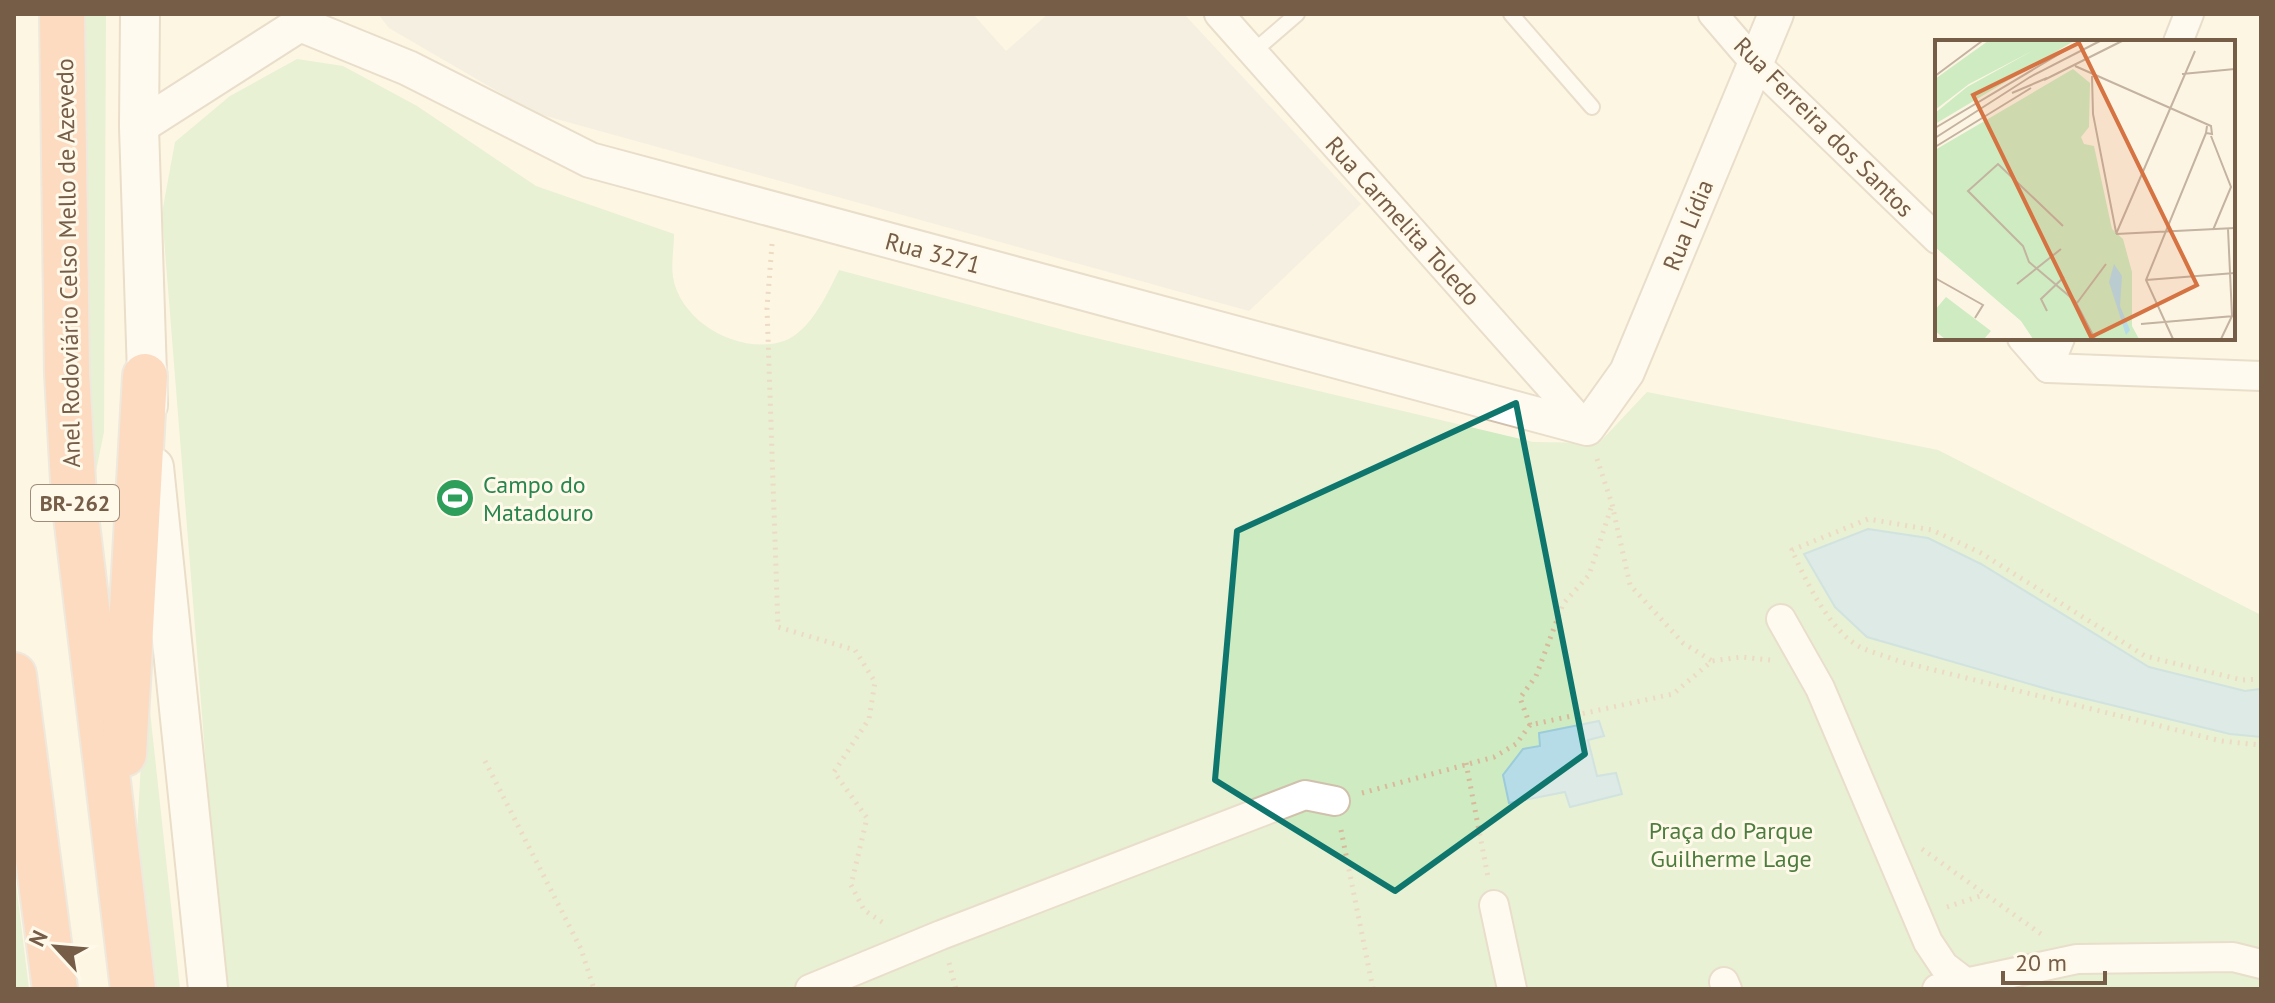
<svg xmlns="http://www.w3.org/2000/svg" width="2275" height="1003" viewBox="0 0 2275 1003" font-family="'PT Sans',sans-serif">
<rect width="100%" height="100%" fill="#fdf5e3"/>
<path fill="#ece6de" d="M 378,14 L 973,14 L 1006,51 L 1048,14 L 1184,14 L 1361,204 L 1249,311 L 535,113 L 389,28 Z"/>
<g fill="#ceebc1">
<path d="M 77,14 L 106,14 L 104,432 L 88,510 Z"/>
<path d="M 297,59 L 343,66 L 417,106 L 536,186 L 674,234 C 674,247 671,263 673,277 C 680,322 740,356 784,341 C 810,332 828,293 839,270 L 1079,334 L 1533,442 L 1599,443 L 1647,392 L 1938,450 L 2261,615 L 2261,989 L 228,989 L 209,803 L 162,213 L 175,142 L 230,96 Z"/>
<path d="M 146,674 L 180,989 L 146,989 L 134,887 Z"/>
<path d="M 14,867 L 29,989 L 14,989 Z"/>
</g>
<g fill="#b6dce8" stroke="#9ccbda" stroke-width="2">
<path d="M 1868,529 L 1928,538 L 1981,564 L 2149,667 L 2245,691 L 2261,689 L 2261,737 L 2230,734 L 2054,691 L 1867,637 L 1835,607 L 1804,554 Z"/>
<path d="M 1599,721 L 1604,736 L 1588,740 L 1597,776 L 1616,773 L 1622,794 L 1570,807 L 1565,792 L 1509,803 L 1503,775 L 1523,749 L 1540,746 L 1539,733 Z"/>
</g>
<g fill="none" stroke-linecap="round" stroke-linejoin="round">
<defs>
<g id="service">
<path d="M 1511,14 L 1592,107"/>
<path d="M 1253,52 L 1297,14"/>
</g>
<g id="minor">
<path d="M 1219,14 L 1587,428"/>
<path d="M 1713,14 L 1755,63 L 1937,239"/>
<path d="M 2178,42 L 2189,14"/>
<path d="M 2022,338 L 2048,368 L 2261,376"/>
<path d="M 2048,368 L 2060,338"/>
<path d="M 1781,619 L 1820,688 L 1928,942 L 1944,966 L 1965,982"/>
<path d="M 1494,905 L 1512,989"/>
<path d="M 1724,982 L 1727,989"/>
<path d="M 810,989 L 941,935 L 1305,795 L 1335,801"/>
<path d="M 1937,989 L 2077,959 L 2233,957 L 2261,964"/>
</g>
<path id="tertiary" d="M 139,127 L 300,24 L 408,68 L 590,160 L 1587,428 L 1627,372 L 1776,14"/>
<g id="secondary">
<path d="M 140,14 L 139,127 L 148,405"/>
<path d="M 154,467 L 208,989"/>
</g>
<g id="motorway">
<path d="M 62,14 L 67,373 L 74,499 L 133,989"/>
<path d="M 14,675 L 55,989"/>
<path d="M 124,754 L 145,376"/>
</g>
</defs>
<use href="#service" stroke="#d1c0ac" stroke-width="18"/>
<use href="#minor" stroke="#d1c0ac" stroke-width="32"/>
<use href="#tertiary" stroke="#d1c0ac" stroke-width="38"/>
<use href="#secondary" stroke="#d4c0a9" stroke-width="42"/>
<use href="#motorway" stroke="#ded8d3" stroke-width="48"/>
<g stroke="#d9b99c" stroke-width="5" stroke-dasharray="2 6" stroke-linecap="butt">
<path d="M 772,244 L 767,308 L 778,627 L 855,650 L 875,682 L 869,719 L 834,772 L 867,818 L 851,885 L 864,910 L 885,924"/>
<path d="M 1597,459 L 1612,504 L 1630,585 L 1683,643 L 1712,661"/>
<path d="M 2261,679 L 2242,680 L 2145,656 L 1981,553 L 1932,530 L 1868,519 L 1792,550 C 1805,580 1830,631 1860,647 C 1873,653 1888,657 1902,662 L 2221,741 L 2261,745"/>
<path d="M 1530,725 L 1520,698 L 1536,676 L 1563,604 L 1589,575 L 1612,505"/>
<path d="M 485,761 L 581,949 L 594,989"/>
<path d="M 1466,763 L 1488,877"/>
<path d="M 1362,793 L 1494,757 L 1516,744 L 1530,725 L 1673,694 L 1712,661 L 1741,657 L 1770,660"/>
<path d="M 1341,830 L 1373,989"/>
<path d="M 1922,849 L 2041,934"/>
<path d="M 1947,907 L 1983,895"/>
<path d="M 949,963 L 956,989"/>
</g>
<use href="#service" stroke="#fff" stroke-width="14"/>
<use href="#minor" stroke="#fff" stroke-width="28"/>
<use href="#tertiary" stroke="#fff" stroke-width="34"/>
<use href="#secondary" stroke="#fff" stroke-width="38"/>
<use href="#motorway" stroke="#faba97" stroke-width="44"/>
</g>
<path d="M0 0H2275V1003H0ZM 1516,403 L 1585,754 L 1395,891 L 1215,780 L 1237,531 Z" fill="#fdf5e3" fill-opacity=".55" fill-rule="evenodd"/>
<path fill="none" stroke="#0f766e" stroke-width="6" stroke-linejoin="round" d="M 1516,403 L 1585,754 L 1395,891 L 1215,780 L 1237,531 Z"/>
<defs>
<symbol id="stadium-disc" viewBox="-11 -11 22 22"><circle r="9.5" fill="#2e9e5b" stroke="#fff9ea"/><path d="M0-5a6.5 5 0 1 0 0 10a6.5 5 0 1 0 0-10ZM-3.5-1.8h7v3.6h-7Z" fill="#fff"/></symbol>
</defs>
<g fill-rule="evenodd">
<use href="#stadium-disc" x="433" y="476" width="44" height="44"/>
</g>
<g text-anchor="middle" dominant-baseline="central" stroke-width="6" stroke-linejoin="round" paint-order="stroke">
<rect fill="#fff9ea" stroke="#9f8c79" stroke-width="2" x="31" y="485" width="88" height="36" rx="6"/>
<g font-size="22" font-weight="bold" fill="#765d48">
<text x="75" y="503">BR-262</text>
</g>
<g font-size="24" fill="#765d48" stroke="#fff9ea">
<text transform="translate(1824 127) rotate(45)">Rua Ferreira dos Santos</text>
<text transform="translate(1403 221) rotate(48)">Rua Carmelita Toledo</text>
<text transform="translate(1688 225) rotate(-68)">Rua Lídia</text>
<text transform="translate(933 253) rotate(15)">Rua 3271</text>
<text transform="translate(68 263) rotate(-91)">Anel Rodoviário Celso Mello de Azevedo</text>
</g>
<g font-size="24" fill="#27864d" stroke="#fff9ea" text-anchor="start">
<text x="483" y="484">Campo do<tspan x="483" dy="28">Matadouro</tspan></text>
</g>
<g font-size="24" fill="#4c7d3f" stroke="#fff9ea">
<text x="1731" y="830">Praça do Parque<tspan x="1731" dy="28">Guilherme Lage</tspan></text>
</g>
</g>
<g transform="translate(1935 40)">
<rect width="300" height="300" fill="#fdf5e3"/>
<path d="M 53,1 L 139,1 L 0,84 L 0,73 L 32,47 L 99,10 L 34,44 L 0,70 L 0,39 ZM 138,29 L 155,43 L 154,87 L 146,97 L 149,104 L 159,106 L 177,189 L 188,199 L 197,232 L 197,286 L 204,299 L 98,299 L 86,281 L 0,207 L 0,110 ZM 11,257 L 56,291 L 49,299 L 10,299 L 0,291 L 0,270 Z" fill="#ceebc1"/>
<path d="M 179,224 L 187,236 L 185,266 L 195,290 L 191,295 L 174,242 Z" fill="#b6dce8"/>
<path fill="none" stroke="#c3b3a0" stroke-width="2" d="M 140,26 L 276,86 L 277,94 L 271,93 L 272,86M 247,34 L 300,29M 0,36 L 47,1M 157,36 L 158,74 L 181,192M 109,40 L 187,1M 77,53 L 112,38M 0,88 L 146,1M 276,96 L 296,147 L 278,190M 0,98 L 95,37 L 165,1M 0,107 L 96,48M 128,186 L 63,124 L 33,151 L 88,206 L 94,222 L 140,261 L 160,299M 181,194 L 260,11M 181,194 L 300,188M 0,238 L 48,265 L 40,278M 211,240 L 300,233M 82,244 L 126,209M 142,263 L 171,224M 112,271 L 106,259 L 129,237M 206,284 L 299,276M 238,299 L 211,240 L 271,93M 286,299 L 297,276 L 293,189"/>
<path fill="#d57343" fill-opacity="0.15" stroke="#d57343" stroke-width="4" d="M 144,3 L 262,245 L 156,297 L 38,55 Z"/>
<rect width="300" height="300" fill="none" stroke="#765d48" stroke-width="4"/>
</g>
<rect width="2275" height="1003" fill="none" stroke="#765d48" stroke-width="32"/>
<g transform="translate(56 947) rotate(296)" stroke="#fff9ea" stroke-width="6" paint-order="stroke">
<path d="M0-6L14 30L0 20L-14 30Z" fill="#765d48"/>
<text y="-12" font-size="22" font-weight="bold" text-anchor="middle" fill="#765d48">N</text>
</g>
<path d="M2003 971v12h102v-12" fill="none" stroke="#765d48" stroke-width="4"/>
<text x="2015" y="971" font-size="24" fill="#765d48" stroke="#fff9ea" stroke-width="6" paint-order="stroke">20 m</text>
</svg>
